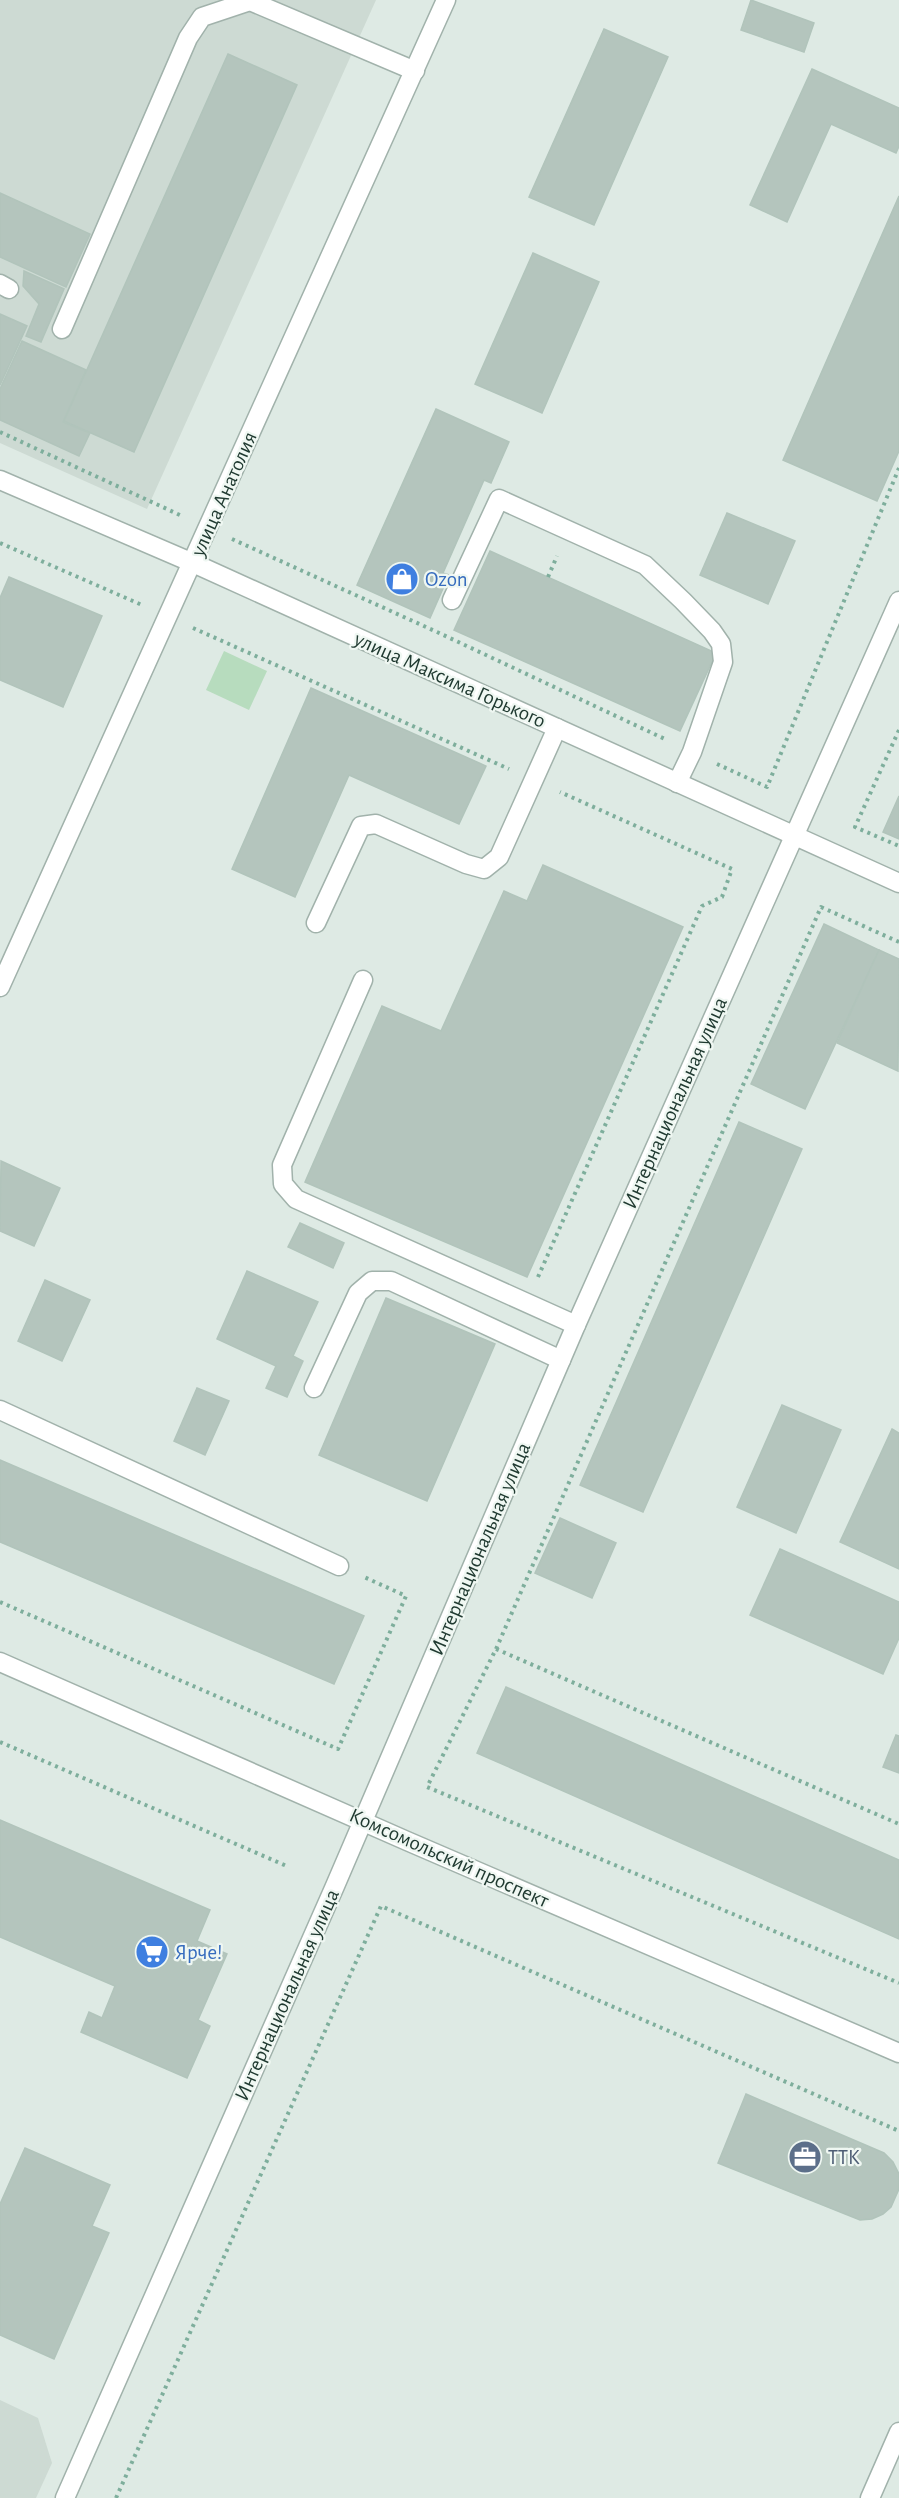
<svg xmlns="http://www.w3.org/2000/svg" width="899" height="2498" viewBox="0 0 899 2498" font-family="'Alegreya Sans',sans-serif">
<rect width="100%" height="100%" fill="#deeae4"/>
<g fill="#cddad3">
<path d="M 0,0 L 376,0 L 147,509 L 0,443 Z"/>
<path d="M 0,2400 L 38,2418 L 52,2463 L 36,2498 L 0,2498 Z"/>
</g>
<path fill="#b7dcbe" d="M 224,651 L 267,671 L 249,710 L 206,690 Z"/>
<g fill="#b4c5bd" stroke="#b1c4bb" stroke-width="1.5">
<path d="M 751,0 L 814,23 L 804,52 L 741,30 Z"/>
<path d="M 604,29 L 668,57 L 594,225 L 529,197 Z"/>
<path d="M 228,54 L 297,85 L 134,452 L 64,421 Z"/>
<path d="M 812,69 L 899,108 L 899,146 L 896,153 L 831,124 L 787,222 L 750,205 Z"/>
<path d="M 0,193 L 90,234 L 66,287 L 0,257 Z"/>
<path d="M 899,196 L 899,451 L 877,501 L 783,460 Z"/>
<path d="M 533,253 L 599,282 L 542,413 L 475,384 Z"/>
<path d="M 24,271 L 64,289 L 41,342 L 26,336 L 39,304 L 23,286 Z"/>
<path d="M 0,314 L 27,326 L 0,385 Z"/>
<path d="M 22,341 L 86,370 L 63,422 L 90,433 L 79,456 L 0,420 L 0,389 Z"/>
<path d="M 436,409 L 509,442 L 491,483 L 484,480 L 443,573 L 449,575 L 430,618 L 357,585 Z"/>
<path d="M 727,513 L 795,541 L 768,604 L 700,575 Z"/>
<path d="M 490,551 L 716,653 L 680,731 L 454,630 Z"/>
<path d="M 9,577 L 102,616 L 63,707 L 0,680 L 0,598 Z"/>
<path d="M 311,688 L 486,766 L 459,824 L 349,775 L 295,897 L 232,869 Z"/>
<path d="M 899,796 L 899,839 L 883,832 Z"/>
<path d="M 543,865 L 683,927 L 527,1277 L 305,1182 L 382,1006 L 441,1031 L 504,891 L 527,901 Z"/>
<path d="M 824,924 L 879,950 L 805,1109 L 751,1084 Z"/>
<path d="M 879,950 L 899,959 L 898,1071 L 837,1043 Z"/>
<path d="M 739,1122 L 802,1149 L 643,1512 L 580,1485 Z"/>
<path d="M 1,1161 L 60,1188 L 34,1246 L 0,1231 Z"/>
<path d="M 300,1223 L 344,1243 L 333,1268 L 288,1247 Z"/>
<path d="M 247,1271 L 318,1302 L 293,1356 L 303,1361 L 287,1397 L 266,1388 L 276,1366 L 217,1339 Z"/>
<path d="M 45,1280 L 90,1300 L 62,1361 L 18,1341 Z"/>
<path d="M 386,1298 L 495,1344 L 427,1501 L 319,1455 Z"/>
<path d="M 197,1388 L 229,1401 L 205,1455 L 174,1441 Z"/>
<path d="M 782,1405 L 841,1430 L 796,1533 L 737,1507 Z"/>
<path d="M 892,1429 L 899,1433 L 899,1569 L 840,1542 Z"/>
<path d="M 0,1460 L 364,1616 L 334,1684 L 0,1542 Z"/>
<path d="M 560,1518 L 616,1543 L 592,1598 L 535,1573 Z"/>
<path d="M 780,1549 L 899,1602 L 899,1638 L 883,1674 L 750,1615 Z"/>
<path d="M 506,1687 L 899,1860 L 899,1939 L 477,1753 Z"/>
<path d="M 896,1735 L 899,1736 L 899,1773 L 883,1767 Z"/>
<path d="M 0,1820 L 210,1910 L 197,1941 L 227,1954 L 198,2020 L 210,2026 L 187,2078 L 81,2032 L 89,2012 L 102,2018 L 115,1986 L 0,1937 Z"/>
<path d="M 746,2094 L 884,2153 L 893,2162 L 899,2174 L 899,2189 L 891,2207 L 883,2214 L 872,2219 L 860,2220 L 718,2163 Z"/>
<path d="M 25,2148 L 110,2185 L 92,2226 L 109,2233 L 54,2359 L 0,2335 L 0,2204 Z"/>
</g>
<g fill="none" stroke-linecap="round" stroke-linejoin="round">
<defs>
<g id="service">
<path d="M 0,284 L 9,289"/>
<path d="M 62,329 L 188,38 L 202,17 L 250,1 L 415,71"/>
<path d="M 452,600 L 499,499 L 645,565 L 683,601 L 712,631 L 721,644 L 723,662 L 692,752 L 677,783"/>
<path d="M 316,923 L 361,826 L 376,824 L 466,864 L 484,869 L 499,857 L 557,728"/>
<path d="M 363,980 L 282,1165 L 283,1184 L 296,1199 L 576,1325"/>
<path d="M 314,1388 L 358,1293 L 372,1281 L 391,1281 L 561,1360"/>
<path d="M 0,1410 L 339,1566"/>
</g>
<g id="minor">
<path d="M 0,480 L 193,563 L 899,883"/>
<path d="M 0,987 L 446,0"/>
<path d="M 65,2498 L 335,1886 L 576,1325 L 899,601"/>
<path d="M 870,2498 L 899,2432"/>
</g>
<path id="tertiary" d="M 0,1662 L 407,1841 L 899,2053"/>
</defs>
<use href="#service" stroke="#a1b2ab" stroke-width="21"/>
<use href="#minor" stroke="#a1b2ab" stroke-width="21"/>
<use href="#tertiary" stroke="#a1b2ab" stroke-width="21"/>
<g stroke="#7eae9c" stroke-width="4" stroke-dasharray="3 4.5" stroke-linecap="butt">
<path d="M 0,432 L 182,516"/>
<path d="M 232,539 L 437,632 L 667,740"/>
<path d="M 0,543 L 142,605"/>
<path d="M 548,577 L 557,556"/>
<path d="M 193,628 L 509,769"/>
<path d="M 899,730 L 855,827 L 899,846"/>
<path d="M 717,764 L 767,787 L 899,468"/>
<path d="M 899,942 L 821,907 L 496,1649 L 427,1787 L 899,1983"/>
<path d="M 538,1277 L 702,906 L 722,897 L 732,869 L 560,792"/>
<path d="M 0,1602 L 338,1749 L 406,1596 L 364,1577"/>
<path d="M 496,1649 L 899,1824"/>
<path d="M 0,1742 L 289,1867"/>
<path d="M 116,2498 L 381,1906 L 899,2131"/>
</g>
<use href="#service" stroke="#fff" stroke-width="18"/>
<use href="#minor" stroke="#fff" stroke-width="18"/>
<use href="#tertiary" stroke="#fff" stroke-width="18"/>
</g>
<defs>
<symbol id="shop-disc" viewBox="-11 -11 22 22"><circle r="9.5" fill="#3f7fe0" stroke="#eff7f2"/><path d="M-5-2.5h2.3a2.7 3.5 0 0 1 5.4 0H5L5.5 6h-11ZM-1.5-2.5h3a1.5 2.3 0 0 0-3 0Z" fill="#fff"/></symbol>
<symbol id="supermarket-disc" viewBox="-11 -11 22 22"><circle r="9.5" fill="#3f7fe0" stroke="#eff7f2"/><path d="M-6-5.5h2.5l.6 2H6L4.5 2H-2.5L-4.4-4H-6ZM-1.5 3.2a1.3 1.3 0 1 0 .1 0ZM3 3.2a1.3 1.3 0 1 0 .1 0Z" fill="#fff"/></symbol>
<symbol id="office-disc" viewBox="-11 -11 22 22"><circle r="9.5" fill="#5c6f8a" stroke="#eff7f2"/><path d="M-6-3h4V-5.5h4V-3h4V5H-6ZM-1-4.5V-3h2v-1.5ZM-6 0V1H6V0Z" fill="#fff"/></symbol>
</defs>
<g fill-rule="evenodd">
<use href="#shop-disc" x="383" y="560" width="38" height="38"/>
<use href="#supermarket-disc" x="133" y="1933" width="38" height="38"/>
<use href="#office-disc" x="786" y="2138" width="38" height="38"/>
</g>
<g text-anchor="middle" dominant-baseline="central" stroke-width="4.5" stroke-linejoin="round" paint-order="stroke">
<g font-size="21" fill="#203a31" stroke="#eff7f2">
<text transform="translate(224 494) rotate(-66)">улица Анатолия</text>
<text transform="translate(450 680) rotate(24)">улица Максима Горького</text>
<text transform="translate(675 1103) rotate(-66)">Интернациональная улица</text>
<text transform="translate(480 1549) rotate(-67)">Интернациональная улица</text>
<text transform="translate(449 1858) rotate(24)">Комсомольский проспект</text>
<text transform="translate(287 1995) rotate(-66)">Интернациональная улица</text>
</g>
<g font-size="21" fill="#366cbe" stroke="#eff7f2" text-anchor="start">
<text x="425" y="579">Ozon</text>
<text x="175" y="1952">Ярче!</text>
</g>
<g font-size="21" fill="#4e5e75" stroke="#eff7f2" text-anchor="start">
<text x="828" y="2157">ТТК</text>
</g>
</g>
</svg>
